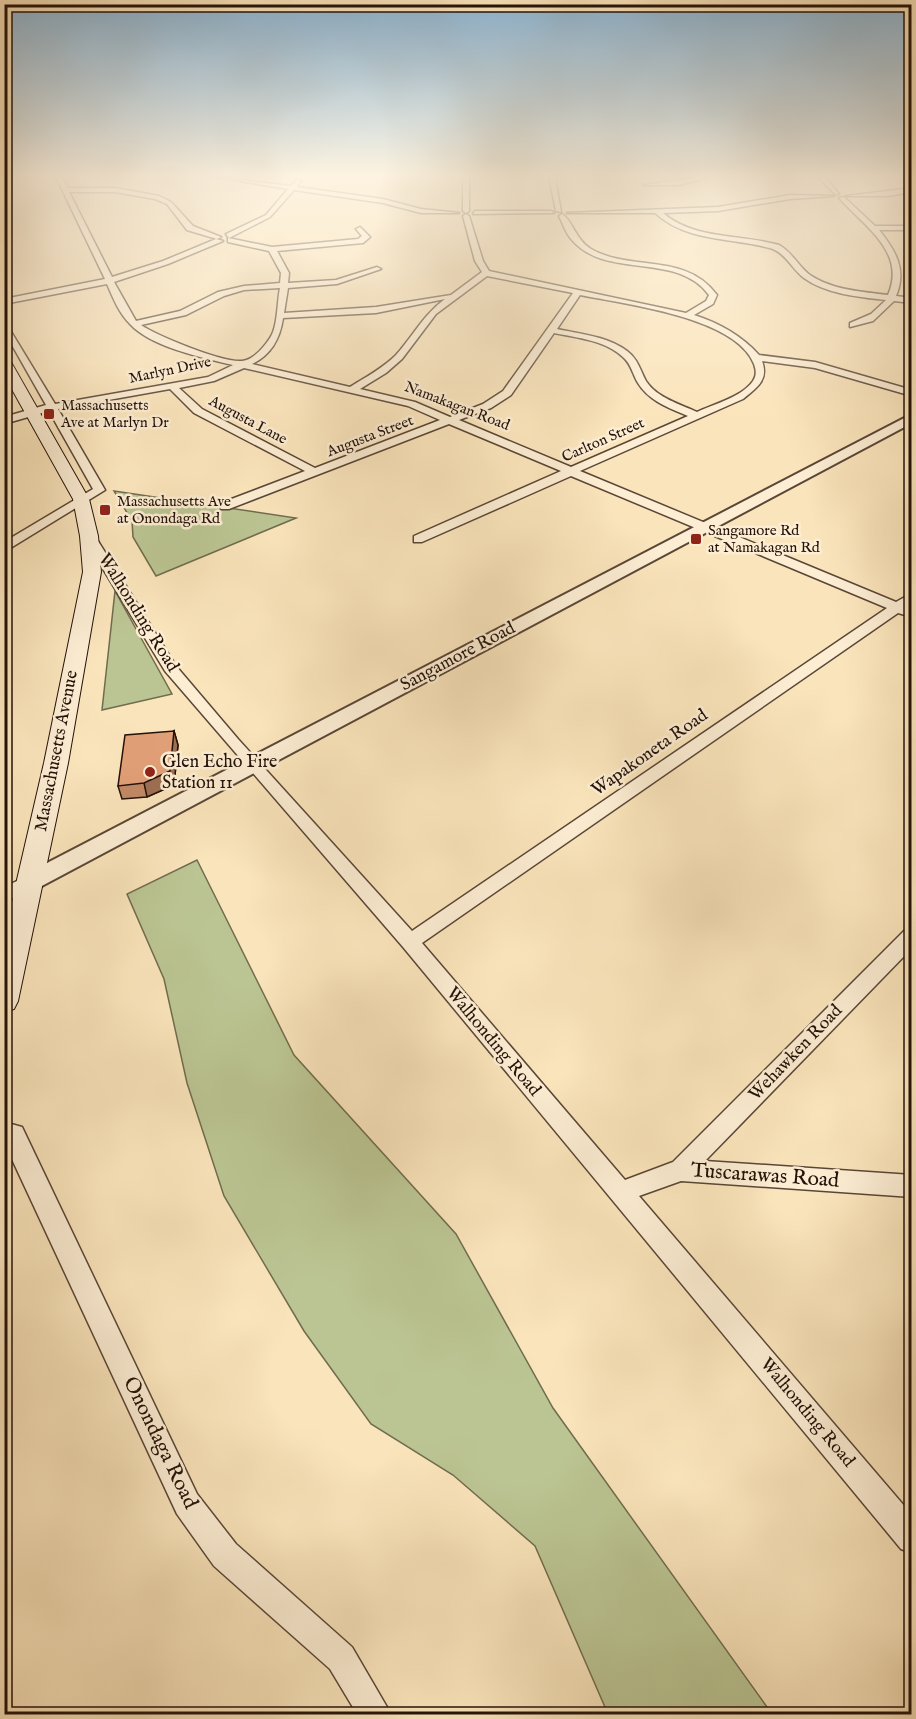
<svg xmlns="http://www.w3.org/2000/svg" width="916" height="1719" viewBox="0 0 916 1719" font-family="'IM FELL English',serif">
<rect width="100%" height="100%" fill="#fae4bb"/>
<filter id="stains"><feTurbulence type="fractalNoise" baseFrequency=".00333" numOctaves="4"/><feColorMatrix values="0 0 0 0 .2 0 0 0 0 .09 0 0 0 0 .02 0 0 0 .5 -.17"/></filter>
<radialGradient id="worn" r=".72"><stop offset=".6" stop-color="#630" stop-opacity="0"/><stop offset="1" stop-color="#630" stop-opacity=".3"/></radialGradient>
<g fill="#bbc593" stroke="#706c4e" stroke-width="1.5">
<path d="M 114,491 L 296,518 L 156,576 L 133,537 L 132,521 Z"/>
<path d="M 115,591 L 172,694 L 102,710 Z"/>
<path d="M 197,860 L 294,1055 L 456,1234 L 553,1408 L 772,1714 L 608,1714 L 535,1546 L 453,1475 L 371,1424 L 304,1331 L 224,1196 L 187,1083 L 164,979 L 127,894 Z"/>
</g>
<g fill="none" stroke-linecap="round" stroke-linejoin="round">
<defs>
<g id="minor">
<path d="M 56,177 L 62,177 L 68,188 L 115,188 L 159,196 L 171,202 L 193,226 L 221,237 L 217,239 L 187,230 L 167,204 L 155,199 L 115,192 L 69,192 L 112,277 L 163,261 L 216,239 L 223,241 L 168,264 L 114,282 L 136,321 L 180,311 L 218,292 L 244,286 L 280,283 L 281,273 L 269,251 L 228,242 L 228,238 L 272,247 L 358,239 L 362,236 L 356,229 L 360,227 L 370,237 L 363,243 L 277,251 L 289,273 L 288,283 L 336,280 L 377,267 L 381,269 L 337,284 L 288,288 L 284,313 L 376,307 L 451,295 L 482,272 L 475,261 L 463,216 L 466,214 L 469,216 L 483,261 L 489,271 L 686,313 L 706,301 L 709,295 C 677,251 606,280 572,240 C 566,234 563,224 559,216 L 562,214 C 573,221 575,239 591,249 C 631,272 686,252 717,295 L 713,304 L 694,315 C 719,323 741,335 759,355 L 815,362 L 912,390 L 912,396 L 815,368 L 762,361 C 769,380 757,388 743,399 L 580,471 L 896,602 L 912,593 L 912,604 L 907,606 L 912,608 L 912,617 L 898,613 L 422,943 L 625,1180 L 673,1162 L 905,930 L 912,928 L 912,948 L 705,1161 L 912,1175 L 912,1197 L 681,1181 L 639,1196 L 912,1515 L 912,1553 L 901,1549 L 403,947 L 165,671 L 83,536 L 85,533 L 93,533 L 176,666 L 238,739 L 412,931 L 887,608 L 571,476 L 422,542 L 414,542 L 414,536 L 561,471 L 449,424 L 229,509 L 221,509 L 221,503 L 305,471 L 194,413 L 170,389 L 58,409 L 105,490 L 4,552 L 4,542 L 93,489 L 49,411 L 4,424 L 4,417 L 46,405 L 4,331 L 4,320 L 55,404 L 208,377 L 233,365 C 203,358 151,347 130,324 C 119,313 113,298 107,284 L 4,304 L 4,299 L 105,279 ZM 487,276 L 573,293 L 503,391 L 483,404 L 450,417 L 415,402 L 360,389 L 386,373 L 402,359 L 436,314 ZM 280,288 C 277,302 278,327 270,338 C 264,347 253,360 242,361 C 223,363 157,336 141,325 L 186,315 L 224,296 L 244,290 ZM 580,295 C 624,304 736,317 754,364 C 756,370 757,375 753,381 C 742,397 714,404 697,412 C 680,404 657,398 646,381 C 640,370 638,359 627,351 C 607,336 580,334 557,329 ZM 445,299 C 424,314 413,336 396,355 C 383,368 366,377 350,387 L 252,364 C 271,355 280,339 283,318 L 376,313 ZM 554,333 C 577,338 606,340 624,358 C 631,364 633,375 638,383 C 649,401 669,408 688,416 L 571,467 L 459,420 L 491,408 L 511,395 ZM 244,368 L 408,406 L 440,420 L 315,468 L 202,409 L 179,388 L 214,381 Z"/>
<path d="M 215,177 L 291,186 L 298,179 L 301,181 L 297,187 L 383,199 L 421,209 L 459,213 L 421,213 L 383,203 L 294,190 L 270,217 L 229,238 L 226,234 L 266,215 L 288,189 Z"/>
<path d="M 463,177 L 469,177 L 469,211 L 466,213 L 463,211 Z"/>
<path d="M 549,177 L 555,177 L 561,212 L 556,211 Z"/>
<path d="M 698,177 L 709,177 L 680,185 L 644,185 Z"/>
<path d="M 818,177 L 825,177 L 839,194 L 835,194 Z"/>
<path d="M 912,188 L 912,192 L 888,196 L 846,196 Z"/>
<path d="M 790,195 L 834,196 L 790,199 L 718,211 L 663,213 C 694,240 741,234 779,245 C 792,252 798,266 810,275 C 832,290 863,292 888,295 C 907,252 864,226 839,198 L 844,197 L 875,226 L 912,226 L 912,230 L 879,230 C 896,251 907,270 896,296 L 912,298 L 912,303 L 894,301 L 873,321 L 850,327 L 850,323 L 871,314 L 886,300 C 859,297 826,294 804,278 C 792,269 787,255 773,249 C 733,237 688,243 655,213 L 567,213 L 718,207 Z"/>
<path d="M 475,211 L 551,211 L 554,213 L 473,214 Z"/>
<path d="M 30,875 L 37,877 L 39,882 L 37,887 L 4,902 L 4,887 Z"/>
<path d="M 4,1122 L 22,1127 L 197,1494 L 236,1544 L 352,1647 L 391,1714 L 357,1714 L 330,1669 L 214,1566 L 177,1514 L 4,1142 Z"/>
</g>
<path id="tertiary" d="M 912,414 L 912,423 L 38,888 L 30,890 L 22,888 L 19,882 L 22,876 Z"/>
<path id="secondary" d="M 4,358 L 11,362 L 89,499 L 98,536 L 101,572 L 68,763 L 18,1001 L 14,1009 L 4,1012 L 4,936 L 44,763 L 83,572 L 80,536 L 73,499 L 4,375 Z"/>
</defs>
<use href="#minor" stroke="#5a4636" stroke-width="3"/>
<use href="#tertiary" stroke="#5a4636" stroke-width="4"/>
<use href="#secondary" stroke="#241209" stroke-width="2"/>
<use href="#minor" fill="#fcedd3" fill-rule="evenodd"/>
<use href="#tertiary" fill="#fcedd3" fill-rule="evenodd"/>
<use href="#secondary" fill="#fcedd3" fill-rule="evenodd"/>
</g>
<path fill="#c28966" stroke="#241209" stroke-width="1.5" d="M 174,731 L 178,745 L 174,785 L 147,797 L 122,799 L 118,786 Z"/>
<path fill="#9e6f53" stroke="#241209" stroke-width="1.5" d="M 174,731 L 178,745 L 174,785 L 147,797 L 144,783 Z"/>
<path fill="#e19f77" stroke="#241209" stroke-width="1.5" d="M 174,731 L 170,771 L 144,783 L 118,786 L 125,735 Z"/>
<linearGradient id="sky" x2="0" y2="1"><stop stop-color="#8db7d6"/><stop offset="0.42" stop-color="#fdf3e0"/><stop offset="1" stop-color="#fdf3e0" stop-opacity="0"/></linearGradient>
<rect width="916" height="418" fill="url(#sky)"/>
<g fill="#8f2418" stroke="#fcedd3" stroke-width="2">
<rect x="43" y="408" width="12" height="12" rx="3"/>
<rect x="99" y="504" width="12" height="12" rx="3"/>
<rect x="690" y="533" width="12" height="12" rx="3"/>
<circle cx="150" cy="772" r="6"/>
</g>
<g text-anchor="middle" dominant-baseline="central" stroke-width="5" stroke-linejoin="round" paint-order="stroke">
<g font-size="15" fill="#241209" stroke="#fcedd3">
<text transform="translate(170 370) rotate(-12)">Marlyn Drive</text>
<text transform="translate(457 406) rotate(21)">Namakagan Road</text>
<text transform="translate(248 420) rotate(28)">Augusta Lane</text>
<text transform="translate(370 436) rotate(-21)">Augusta Street</text>
<text transform="translate(603 440) rotate(-24)">Carlton Street</text>
</g>
<g font-size="15" fill="#241209" stroke="#fcedd3" text-anchor="start">
<text x="61" y="405">Massachusetts<tspan x="61" dy="17">Ave at Marlyn Dr</tspan></text>
<text x="117" y="501">Massachusetts Ave<tspan x="117" dy="17">at Onondaga Rd</tspan></text>
<text x="708" y="530">Sangamore Rd<tspan x="708" dy="17">at Namakagan Rd</tspan></text>
</g>
<g font-size="18" fill="#241209" stroke="#fcedd3">
<text transform="translate(138 613) rotate(58)">Walhonding Road</text>
<text transform="translate(458 657) rotate(-28)">Sangamore Road</text>
<text transform="translate(57 751) rotate(-79)">Massachusetts Avenue</text>
<text transform="translate(650 753) rotate(-35)">Wapakoneta Road</text>
<text transform="translate(493 1042) rotate(50)">Walhonding Road</text>
<text transform="translate(796 1053) rotate(-46)">Wehawken Road</text>
<text transform="translate(807 1413) rotate(50)">Walhonding Road</text>
</g>
<g font-size="18" fill="#241209" stroke="#fcedd3" text-anchor="start">
<text x="162" y="762">Glen Echo Fire<tspan x="162" dy="21">Station 11</tspan></text>
</g>
<g font-size="21" fill="#241209" stroke="#fcedd3">
<text transform="translate(765 1176) rotate(4)">Tuscarawas Road</text>
<text transform="translate(160 1443) rotate(64)">Onondaga Road</text>
</g>
</g>
<rect width="916" height="1719" fill="none" stroke="#fae4bb" stroke-width="24"/>
<rect x="6" y="6" width="904" height="1707" fill="none" stroke="#241209" stroke-width="3"/>
<rect x="12" y="12" width="892" height="1695" fill="none" stroke="#241209" stroke-width="1.5"/>
<rect width="100%" height="100%" filter="url(#stains)"/>
<rect width="100%" height="100%" fill="url(#worn)"/>
</svg>
